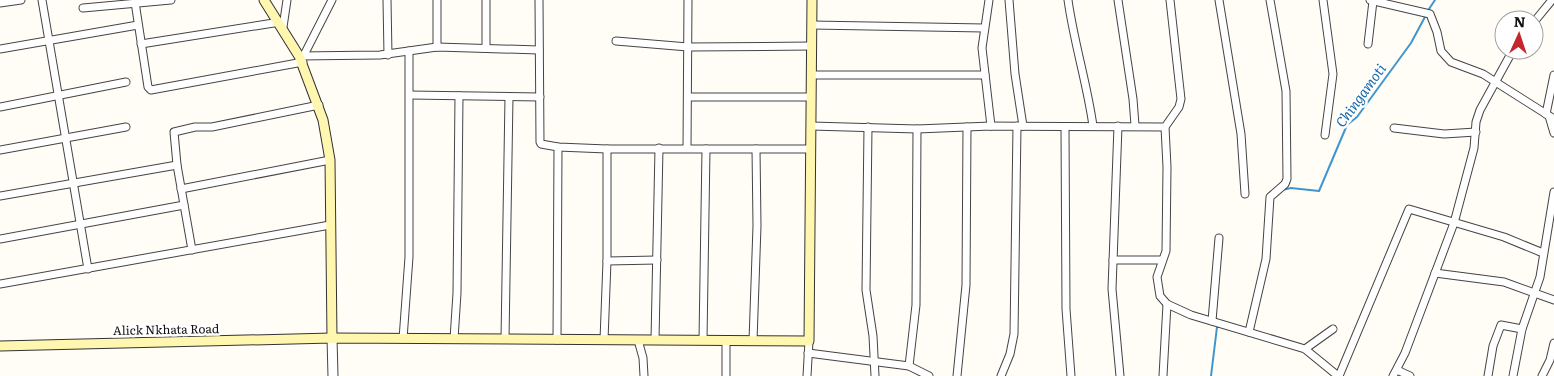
<svg xmlns="http://www.w3.org/2000/svg" width="1554" height="376" viewBox="0 0 1554 376" font-family="Literata,serif">
<rect width="100%" height="100%" fill="#fffdf5"/>
<g fill="none" stroke-linecap="round" stroke-linejoin="round">
<g stroke="#3f96cf" stroke-width="2">
<path d="M 1429,9 L 1435,0"/>
<path d="M 1282,190 L 1291,188 L 1319,191 L 1347,125 L 1357,117 L 1411,43 L 1426,15"/>
<path d="M 1211,376 L 1217,327 L 1222,327"/>
</g>
<defs>
<g id="minor">
<path d="M 42,0 L 88,269"/>
<path d="M 387,0 L 388,55"/>
<path d="M 437,0 L 437,47"/>
<path d="M 539,0 L 540,142 L 541,144 L 558,147 L 607,149 L 811,149"/>
<path d="M 989,0 L 982,48 L 991,126"/>
<path d="M 1009,0 L 1015,74 L 1023,126"/>
<path d="M 1068,0 C 1074,43 1087,83 1093,126"/>
<path d="M 1118,0 L 1133,99 L 1135,125"/>
<path d="M 1219,0 L 1241,134 L 1245,194"/>
<path d="M 1323,0 L 1333,74 L 1325,135"/>
<path d="M 1370,0 L 1430,14 L 1437,32 L 1441,51 L 1451,62 L 1483,74 L 1554,119"/>
<path d="M 135,2 L 148,87 L 151,90 L 303,62"/>
<path d="M 0,3 L 21,0"/>
<path d="M 83,8 L 171,0"/>
<path d="M 1534,22 L 1552,0"/>
<path d="M 812,25 L 984,28"/>
<path d="M 283,27 L 287,0"/>
<path d="M 616,41 L 688,47 L 812,46"/>
<path d="M 141,44 L 280,22"/>
<path d="M 1368,44 L 1373,1"/>
<path d="M 486,48 L 486,0"/>
<path d="M 0,49 L 138,25"/>
<path d="M 304,55 L 332,0"/>
<path d="M 299,56 L 380,55 L 437,47 L 539,50"/>
<path d="M 812,75 L 985,75"/>
<path d="M 410,95 L 540,97"/>
<path d="M 688,97 L 811,97"/>
<path d="M 0,107 L 126,82"/>
<path d="M 1546,114 L 1554,75"/>
<path d="M 1549,116 L 1554,133"/>
<path d="M 811,126 L 917,129 L 991,126 L 1165,127 L 1179,107 L 1181,99 L 1170,0"/>
<path d="M 1118,126 L 1112,289 L 1120,376"/>
<path d="M 868,127 L 866,290 L 873,336 L 875,376"/>
<path d="M 1165,127 L 1167,167 L 1166,251 L 1157,277 L 1160,296 L 1167,304 L 1191,315 L 1305,349 L 1338,376"/>
<path d="M 1065,128 L 1066,309 L 1071,376"/>
<path d="M 1394,128 L 1444,134 L 1476,132"/>
<path d="M 687,148 L 688,0"/>
<path d="M 0,150 L 126,127"/>
<path d="M 181,189 L 330,160"/>
<path d="M 0,196 L 177,165"/>
<path d="M 0,239 L 184,205"/>
<path d="M 192,250 L 177,165 L 174,132 L 195,127 L 212,127 L 319,105"/>
<path d="M 1113,260 L 1162,260"/>
<path d="M 607,261 L 657,260"/>
<path d="M 1435,273 L 1504,282 L 1554,300"/>
<path d="M 0,284 L 330,225"/>
<path d="M 1212,321 L 1219,238"/>
<path d="M 1249,332 L 1266,259 L 1270,197 L 1285,184 L 1287,179 L 1286,91 L 1270,0"/>
<path d="M 403,339 L 409,257 L 409,51"/>
<path d="M 454,339 L 457,293 L 459,96"/>
<path d="M 505,339 L 509,97"/>
<path d="M 557,340 L 558,147"/>
<path d="M 604,340 L 607,261 L 607,149"/>
<path d="M 638,340 L 643,358 L 644,376"/>
<path d="M 655,340 L 659,148"/>
<path d="M 703,340 L 706,149"/>
<path d="M 753,341 L 757,226 L 756,149"/>
<path d="M 1305,349 L 1333,329"/>
<path d="M 808,353 L 909,366 L 929,376"/>
<path d="M 909,366 L 916,305 L 917,129"/>
<path d="M 1397,370 L 1410,376"/>
<path d="M 726,376 L 726,340"/>
<path d="M 807,376 L 809,341"/>
<path d="M 957,376 L 966,285 L 967,127"/>
<path d="M 1001,376 L 1010,354 L 1014,334 L 1017,126"/>
<path d="M 1163,376 L 1167,304"/>
<path d="M 1339,376 L 1409,209 L 1504,237 L 1543,253"/>
<path d="M 1393,376 L 1405,353 L 1454,223 L 1474,148 L 1476,122 L 1480,110 L 1513,50"/>
<path d="M 1488,376 L 1493,346 L 1501,325 L 1522,329"/>
<path d="M 1513,376 L 1522,329 L 1540,277 L 1554,192"/>
<path d="M 1542,376 L 1550,360 L 1554,343"/>
</g>
<path id="tertiary" d="M 332,338 L 333,376"/>
<g id="secondary">
<path d="M 264,0 L 299,56 L 323,120 L 330,160 L 332,338"/>
<path d="M 0,346 L 332,338 L 809,341 L 812,0"/>
</g>
</defs>
<use href="#minor" stroke="#444" stroke-width="9"/>
<use href="#tertiary" stroke="#444" stroke-width="11"/>
<use href="#secondary" stroke="#333" stroke-width="11"/>
<use href="#minor" stroke="#fff" stroke-width="7"/>
<use href="#tertiary" stroke="#fff" stroke-width="9"/>
<use href="#secondary" stroke="#fff6b0" stroke-width="9"/>
</g>
<g text-anchor="middle" dominant-baseline="central" stroke-width="5" stroke-linejoin="round" paint-order="stroke">
<g font-size="12" fill="#111" stroke="#fff">
<text transform="translate(166 329) rotate(-1)">Alick Nkhata Road</text>
</g>
<g font-size="14" font-style="italic" fill="#1768a6" stroke="#fff">
<text transform="translate(1360 95) rotate(-54)">Chingamoti</text>
</g>
</g>
<g transform="translate(1519 35) rotate(3)"><circle r="24" fill="#ffffff" stroke="#a0a0a0"/>
<path d="M0-4L9 19L0 12L-9 19Z" fill="#c4262e"/>
<text y="-8" font-size="14" font-weight="bold" text-anchor="middle" fill="#111111">N</text>
</g>
</svg>
